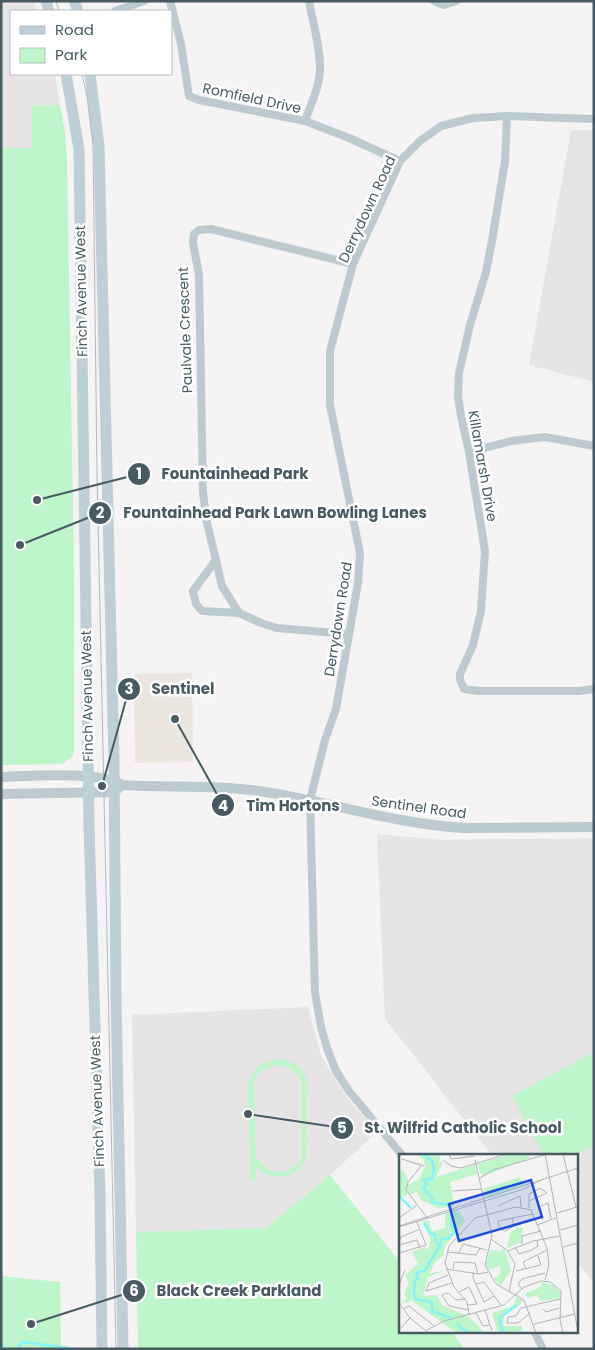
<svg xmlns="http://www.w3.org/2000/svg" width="595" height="1350" viewBox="0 0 595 1350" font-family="Poppins,sans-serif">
<rect width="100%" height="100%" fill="#f5f3f3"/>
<path fill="#ece6e0" d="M 192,673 L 193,762 L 135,763 L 134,674 Z"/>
<g fill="#e6e4e5">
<path d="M 1,1 L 34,1 L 37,11 L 11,11 L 11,74 L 55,74 L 60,105 L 32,106 L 32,148 L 1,148 Z"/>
<path d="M 571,130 L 594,130 L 594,382 L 529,365 Z"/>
<path d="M 377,834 L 442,840 L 594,838 L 594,1283 L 576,1261 L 576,1155 L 492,1155 L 385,1019 Z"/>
<path d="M 308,1007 L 321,1056 L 347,1097 L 377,1132 L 330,1175 L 266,1228 L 136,1232 L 132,1015 Z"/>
</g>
<g fill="#bff5ca" fill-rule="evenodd">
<path d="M 60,105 L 65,132 L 67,159 L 74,566 L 74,752 L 72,757 L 62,764 L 1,765 L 1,148 L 32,148 L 32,106 Z"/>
<path d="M 594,1052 L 594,1145 L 576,1155 L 543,1155 L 512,1096 Z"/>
<path d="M 279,1059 C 291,1060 302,1066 306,1078 C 309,1088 306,1103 306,1113 C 306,1128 309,1146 305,1160 C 301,1173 281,1180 269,1175 C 265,1174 260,1169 256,1167 L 256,1180 L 250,1181 L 248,1083 C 254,1068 263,1061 279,1059 ZM 275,1065 C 288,1066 294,1069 301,1080 L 302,1159 C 286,1178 270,1176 256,1157 L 254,1081 L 259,1072 Z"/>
<path d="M 330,1175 L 400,1262 L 400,1331 L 452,1331 L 464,1349 L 138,1349 L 136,1232 L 266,1228 Z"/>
<path d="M 1,1276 L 60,1282 L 61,1349 L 1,1349 Z"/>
</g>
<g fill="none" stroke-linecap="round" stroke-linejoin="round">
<path stroke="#87f3f6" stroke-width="2.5" d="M 16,1349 L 23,1342 L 77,1349"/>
<g stroke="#bdcbd0" stroke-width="8">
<path d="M 170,1 L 181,44 L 189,96 L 199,100 L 305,121 L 349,138 L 400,161"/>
<path d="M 434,1 L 444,5 L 456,1"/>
<path d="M 115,11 L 144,1"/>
<path d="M 507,116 L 505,161 L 492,241 L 486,272 L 470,325 L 459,373 L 458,396 L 461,416 L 469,452 L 485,551 L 481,611 L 473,645 L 460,674 L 460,680 L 464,689 L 478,691 L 579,691 L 594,689"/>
<path d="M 305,121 C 310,106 319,89 320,72 C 321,49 313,24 309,1"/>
<path d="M 469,452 L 511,441 L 545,437 L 594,446"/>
<path d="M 216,560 L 193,591 L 196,604 L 202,611 L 239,613 L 261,623 L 277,628 L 348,634"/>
<path d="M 239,613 L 222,586 L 206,518 L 203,492 L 199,275 L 193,243 L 194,234 L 199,230 L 211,229 L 353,264"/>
<path d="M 402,1155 L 349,1091 L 336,1071 L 327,1048 L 321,1027 L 315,993 L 310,800 L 325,740 L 336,709 L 358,583 L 360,553 L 330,405 L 330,351 L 353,264 L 400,161 L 420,141 L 441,126 L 473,118 L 507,116 L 594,119"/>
<path d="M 534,1331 L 543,1349"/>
</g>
<g stroke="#bdcbd0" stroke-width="10">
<path d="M 1,777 C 30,776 100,771 122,785 C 168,788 213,784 259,791 C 328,801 394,824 464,828 L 594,827"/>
<path d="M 1,794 L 114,792 L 120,787"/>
</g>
<g stroke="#bfcfd8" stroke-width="11">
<path d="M 46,1 L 49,11"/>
<path d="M 74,1 L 78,11"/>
<path d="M 66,74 L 79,149 L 89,823 L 100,1196 L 102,1349"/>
<path d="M 90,74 L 99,146 L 114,760 L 116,997 L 123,1349"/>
</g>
<g stroke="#b4b9be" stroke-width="1">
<path d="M 56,1 L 59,11"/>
<path d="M 82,74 L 87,96 L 93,145 L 97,473 L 116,1349"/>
</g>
</g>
<g text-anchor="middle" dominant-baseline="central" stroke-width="5" stroke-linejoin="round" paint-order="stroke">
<g font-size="14" fill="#485b63" stroke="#fff">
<text transform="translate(252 98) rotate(12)">Romfield Drive</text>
<text transform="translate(367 209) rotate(-65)">Derrydown Road</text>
<text transform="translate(81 291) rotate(-91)">Finch Avenue West</text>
<text transform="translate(185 330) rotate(-92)">Paulvale Crescent</text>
<text transform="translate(483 466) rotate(80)">Killamarsh Drive</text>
<text transform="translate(338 619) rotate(-81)">Derrydown Road</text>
<text transform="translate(87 696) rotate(-91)">Finch Avenue West</text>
<text transform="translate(419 807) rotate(8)">Sentinel Road</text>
<text transform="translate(97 1101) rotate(-92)">Finch Avenue West</text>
</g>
</g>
<g transform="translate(399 1154)">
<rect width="179" height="179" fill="#f5f3f3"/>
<path d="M 17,0 L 41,1 L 40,8 L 44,8 L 37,23 L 76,11 L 78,20 L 51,28 L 55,53 L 39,54 L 22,46 L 18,38 L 10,41 L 8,31 L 19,26 L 26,13 L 25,6 ZM 112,0 L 129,0 L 131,4 L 82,23 L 84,20 L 81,19 L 79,10 ZM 4,15 L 9,26 L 8,41 L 0,44 L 0,19 ZM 121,23 L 124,31 L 86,44 L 84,35 ZM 59,56 L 66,67 L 46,92 L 44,102 L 37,107 L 30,120 L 47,116 L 29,123 L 24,142 L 38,141 L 43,151 L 70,163 L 86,179 L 58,179 L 13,147 L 2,150 L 8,144 L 5,140 L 10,128 L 6,121 L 19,110 L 13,98 L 26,93 L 28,96 L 31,91 L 31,83 L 23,68 L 30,66 L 33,77 L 46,74 L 46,60 ZM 116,73 L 124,74 L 122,88 L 108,94 L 111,79 L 117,75 ZM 105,94 L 112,116 L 102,132 L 95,125 L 102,119 L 101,112 L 90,116 L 87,110 L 91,96 L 102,97 ZM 142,128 L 154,131 L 161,138 L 161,144 L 141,147 L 139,141 L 129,144 L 125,140 L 143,132 ZM 116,143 L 124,146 L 122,150 L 105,162 L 104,172 L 123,172 L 124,177 L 99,179 L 93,159 L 111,153 L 116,149 Z" fill="#bff5ca"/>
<path fill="none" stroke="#87f3f6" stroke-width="2.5" d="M 24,0 L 33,7 L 35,15 L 33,25 L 25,26 L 28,30 L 24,35 L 33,43 L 33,48 L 50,51 L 51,54M 0,42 L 12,54M 25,69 L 31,79 L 36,81 L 37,88M 38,89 L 41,92 L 42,85 L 50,84 L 56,77 L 52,71 L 52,59M 41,92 L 26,116 L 17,119 L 19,125 L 16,127 L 15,140 L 17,145 L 33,148 L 33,157 L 52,164M 57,169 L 69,179M 104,178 L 100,164 L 118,151"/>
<path fill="none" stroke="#b0b6b9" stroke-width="1" d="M 50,0 L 52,5 L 76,2M 146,0 L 179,178M 164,0 L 177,53M 3,5 L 25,12M 44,6 L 52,12 L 62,14 L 108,0M 76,6 L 93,81 L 86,111 L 97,130 L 125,146 L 137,179M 22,12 L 9,28 L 7,36 L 29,65M 81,24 L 94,16 L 145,1M 53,37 L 83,35M 99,52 L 121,42 L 122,53M 130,54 L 130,40 L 141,34 L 148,39 L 130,47M 158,59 L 178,53M 0,64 L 17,52M 144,66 L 140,53 L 149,49 L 152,65M 138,71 L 157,64M 0,72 L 179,14M 0,73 L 125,35 L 144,25M 161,76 L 179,71M 106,77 L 101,75 L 99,67 L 134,60M 106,77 L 115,72 L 113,63M 93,86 L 108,96 L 116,110 L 110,137M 0,88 L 2,83 L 21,75M 123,90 L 123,82 L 142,77M 0,91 L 18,86 L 21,94M 116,93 L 120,100 L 133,96 L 139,92 L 138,86M 164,93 L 179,89M 109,97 L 134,87 L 161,82M 49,98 L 77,101 L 81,94M 0,99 L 27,91 L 18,68M 59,100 L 64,90 L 88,96M 47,115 L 80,120 L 89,118M 54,115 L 55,108 L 76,109 L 79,120M 127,115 L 124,108 L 148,96M 117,117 L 142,111 L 139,102M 74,118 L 74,124 L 85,148 L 95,142M 49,121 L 30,129 L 27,137 L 53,129M 77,130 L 85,128 L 102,151M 0,131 L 6,116M 123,135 L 119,130 L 123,125 L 146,119M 162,137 L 161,166 L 164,179M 60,138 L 70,133 L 78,150 L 69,151M 67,145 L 57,146 L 49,139 L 43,141 L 50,152 L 70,156M 0,149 L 11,164 L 30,179M 4,155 L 10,152 L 34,171M 144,155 L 147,158 L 160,154M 86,156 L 93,177M 77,159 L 84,172 L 90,171M 131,159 L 119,169 L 108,169 L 109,163 L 117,162 L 122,154 L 161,145M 70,161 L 68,148 L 55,133 L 46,109 L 50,92 L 76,64 L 117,53 L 132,56 L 148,94 L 150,111 L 146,126M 135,170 L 176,160M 0,176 L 11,164M 28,176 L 45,167 L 105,151 L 125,133 L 142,127 L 151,128 L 162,137"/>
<path fill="#1d4ed8" fill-opacity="0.15" stroke="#1d4ed8" stroke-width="2.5" d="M 132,26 L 143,63 L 60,87 L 50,50 Z"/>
<rect width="179" height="179" fill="none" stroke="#485b63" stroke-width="2.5"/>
</g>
<path fill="none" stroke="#485b63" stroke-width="2" d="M37 500L139 474M20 545L100 513M102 786L129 689M175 719L223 805M248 1114L342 1128M31 1324L134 1291"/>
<g fill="#485b63" stroke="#fff" stroke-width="2">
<circle cx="37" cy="500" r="5"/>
<circle cx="20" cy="545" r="5"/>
<circle cx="102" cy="786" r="5"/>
<circle cx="175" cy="719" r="5"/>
<circle cx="248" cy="1114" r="5"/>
<circle cx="31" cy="1324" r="5"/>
<circle cx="139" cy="474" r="12"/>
<circle cx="100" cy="513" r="12"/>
<circle cx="129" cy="689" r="12"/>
<circle cx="223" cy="805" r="12"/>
<circle cx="342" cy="1128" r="12"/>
<circle cx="134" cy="1291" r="12"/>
</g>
<g font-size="15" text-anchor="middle" font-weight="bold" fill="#fff">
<text x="139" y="479">1</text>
<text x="100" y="518">2</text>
<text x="129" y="694">3</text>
<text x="223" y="811">4</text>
<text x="342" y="1133">5</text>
<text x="134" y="1296">6</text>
</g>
<g font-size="15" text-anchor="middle" font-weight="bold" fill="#485b63" stroke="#fff" stroke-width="5" stroke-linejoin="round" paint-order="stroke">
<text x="235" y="479">Fountainhead Park</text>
<text x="275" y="518">Fountainhead Park Lawn Bowling Lanes</text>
<text x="183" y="694">Sentinel</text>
<text x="293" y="811">Tim Hortons</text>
<text x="463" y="1133">St. Wilfrid Catholic School</text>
<text x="239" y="1296">Black Creek Parkland</text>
</g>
<rect width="595" height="1350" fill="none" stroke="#485b63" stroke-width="5"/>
<rect x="10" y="10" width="162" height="65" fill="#ffffff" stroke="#b6bdc1"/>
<rect x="20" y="26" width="25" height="8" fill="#bfcfd8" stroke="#b6bdc1"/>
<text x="55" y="35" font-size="15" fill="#485b63">Road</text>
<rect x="20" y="48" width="25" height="15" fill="#bff5ca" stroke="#b6bdc1"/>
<text x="55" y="60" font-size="15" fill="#485b63">Park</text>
</svg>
